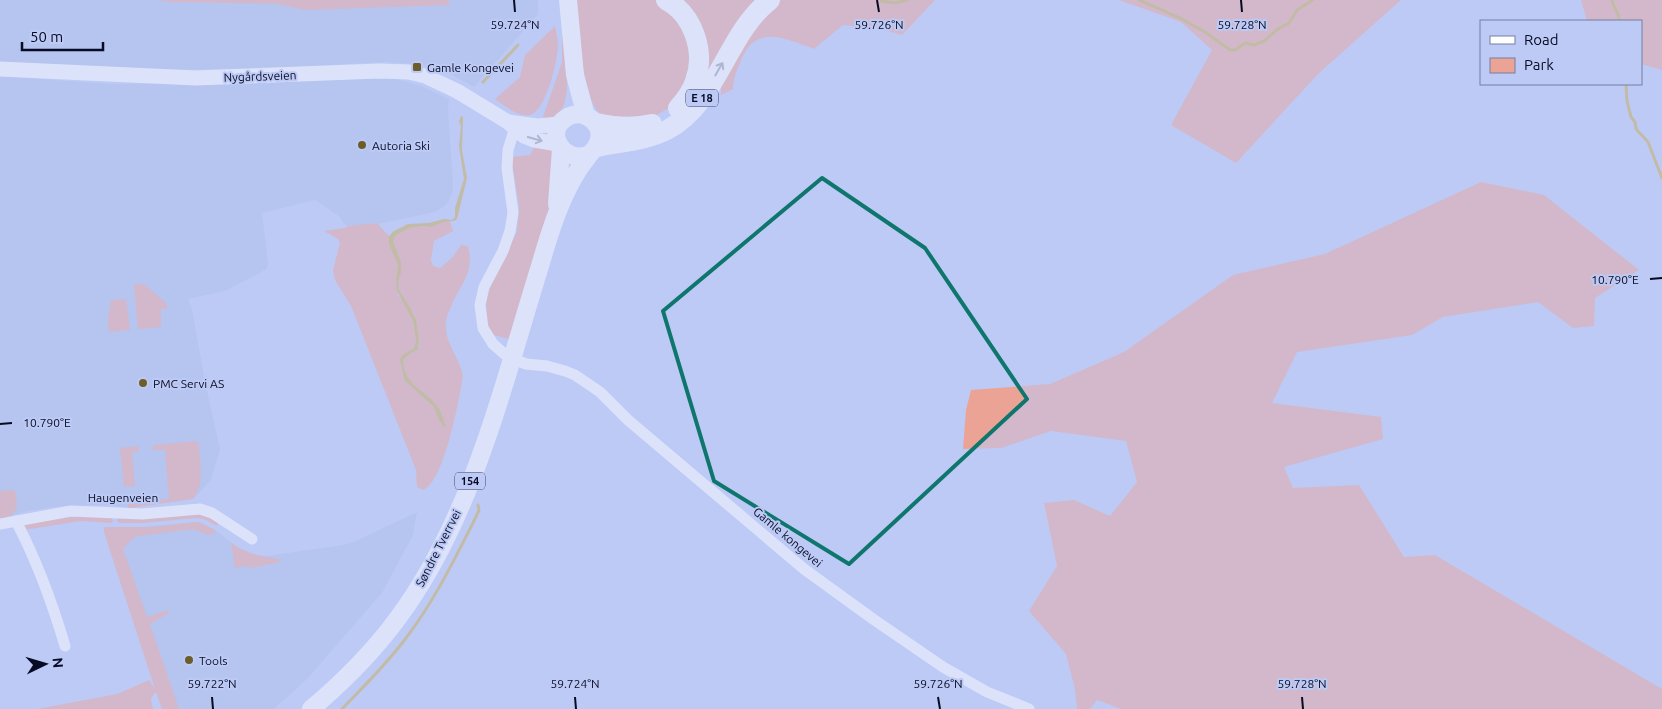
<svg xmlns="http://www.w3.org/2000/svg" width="1662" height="709" viewBox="0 0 1662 709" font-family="Ubuntu,sans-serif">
<rect width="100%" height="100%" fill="#bdcaf5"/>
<g fill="#aebce9">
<path d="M 0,0 L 538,0 L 538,14 L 474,87 L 443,70 L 413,64 L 386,62 L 293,67 L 178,70 L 0,62 Z"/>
<path d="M 0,76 L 111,84 L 231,83 L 381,78 L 397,79 L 421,86 L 449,99 L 448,110 L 453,184 L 452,194 L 446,205 L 435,212 L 383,223 L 348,226 L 344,224 L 340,217 L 315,200 L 262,213 L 268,263 L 267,268 L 260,273 L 225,291 L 188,299 L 192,309 L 205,382 L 220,449 L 211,480 L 193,499 L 130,508 L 105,505 L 62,506 L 28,511 L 0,519 Z"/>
<path d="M 417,512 L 413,535 L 382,593 L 307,679 L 274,709 L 162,709 L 104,532 L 104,527 L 141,527 L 200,522 L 215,530 L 239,548 L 255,555 L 267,556 L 343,545 L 356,541 Z"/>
</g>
<g fill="#eaa395">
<path d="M 158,0 L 449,0 L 449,5 L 306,10 L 277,4 L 171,2 Z"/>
<path d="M 576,0 L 655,0 L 667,7 L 685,28 L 692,73 L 671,107 L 649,119 L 604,117 C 602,115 598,112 596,109 C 582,88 577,26 576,0 Z"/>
<path d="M 678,0 L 764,0 L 707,84 Z"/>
<path d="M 781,0 L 935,0 L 902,35 L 877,28 L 843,25 L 814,49 C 783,38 754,23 740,63 C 736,72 733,80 733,89 L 721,95 L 721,79 L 745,38 Z"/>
<path d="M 1119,0 L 1401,0 L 1318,74 L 1236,163 L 1171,125 L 1212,50 L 1181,22 Z"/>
<path d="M 1581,0 L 1662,0 L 1662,70 L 1641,64 L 1641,21 L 1587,21 Z"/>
<path d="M 555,26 C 556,32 558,39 558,45 C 558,60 546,111 530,115 C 517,117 505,106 495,99 L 520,77 L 525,55 Z"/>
<path d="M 562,32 L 564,32 C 565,53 572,94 561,111 C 557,116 550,118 543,120 L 543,117 L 562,62 Z"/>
<path d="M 535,146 L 545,147 L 552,151 L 554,174 L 548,211 L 509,339 L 493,335 L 487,327 L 486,295 L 517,232 L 519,206 L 511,157 L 530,155 Z"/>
<path d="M 1481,182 L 1544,195 L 1639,270 L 1595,298 L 1594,326 L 1573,328 L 1538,302 L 1443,317 L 1412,335 L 1297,352 L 1272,403 L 1381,417 L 1383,439 L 1284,467 L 1293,488 L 1359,485 L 1404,557 L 1435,555 L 1662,689 L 1662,709 L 1121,709 L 1097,700 L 1090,709 L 1077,709 L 1075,689 L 1066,654 L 1029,611 L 1057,566 L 1044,503 L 1074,500 L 1110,516 L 1137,482 L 1126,441 L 1051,431 L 1001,448 L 963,449 L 966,410 L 971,390 L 1050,384 L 1124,352 L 1233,275 L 1325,254 Z"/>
<path d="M 444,222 L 450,222 L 453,231 L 434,241 L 431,260 L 433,266 L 440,268 L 452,258 L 461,245 L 468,246 C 475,274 460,284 451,307 C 449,312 446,317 446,322 C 444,343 459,356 463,376 C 459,399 445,481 423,490 L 417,487 L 416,470 L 351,306 L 335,280 L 333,270 L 340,243 L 338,239 L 324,231 L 345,228 L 348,226 L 377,223 L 389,236 L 389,245 L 398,265 L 396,279 L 398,295 L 407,307 L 413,321 L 416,341 L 414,348 L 404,354 L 401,366 L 404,380 L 434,407 L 439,420 L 445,428 L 446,426 C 443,420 442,412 438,407 C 425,390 404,386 403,360 L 407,356 L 415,351 L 419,347 L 419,341 L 414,314 L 399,290 L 398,283 L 401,268 L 393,241 L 396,235 L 409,228 L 423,226 L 431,227 Z"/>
<path d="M 134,284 L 144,284 L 165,302 L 168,308 L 161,309 L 161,327 L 138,329 Z"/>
<path d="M 126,299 L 130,330 L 109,332 L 108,320 L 111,300 Z"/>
<path d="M 196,441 L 199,445 C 200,463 205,485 193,499 L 130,508 L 128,507 L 128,503 L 169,499 L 165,450 L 153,450 L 153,445 Z"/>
<path d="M 138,446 L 139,452 L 132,452 L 135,486 L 124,487 L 120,448 Z"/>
<path d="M 13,490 L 16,493 L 17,508 L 11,516 L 0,519 L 0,491 Z"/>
<path d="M 204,514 L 218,523 L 217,526 L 204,519 L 196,518 L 141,523 L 119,523 L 117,521 L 118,518 Z"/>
<path d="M 71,516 L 112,518 L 113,521 L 112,523 L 81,521 L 24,530 L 23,527 L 26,524 Z"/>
<path d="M 196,522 L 203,524 L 215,530 L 215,533 L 208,535 L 193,529 L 134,537 L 123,549 L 147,617 L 168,610 L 169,613 L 150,624 L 179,709 L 162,709 L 156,692 L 151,698 L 153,709 L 37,709 L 117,694 L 149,680 L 155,689 L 104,532 L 104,527 L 152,527 Z"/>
<path d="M 231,543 C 246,553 261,557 279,559 L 280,562 L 253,568 L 246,566 L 235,568 Z"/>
</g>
<path fill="#c7a846" d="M 461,116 L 463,117 L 462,150 L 467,178 L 457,219 L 454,221 L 444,222 L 431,227 L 423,226 L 409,228 L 396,235 L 393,241 L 401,263 L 401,272 L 398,283 L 399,290 L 411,309 L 416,320 L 419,341 L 418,349 L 407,356 L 403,360 C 404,386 426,390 438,407 C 442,412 443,420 446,426 L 445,428 L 439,420 L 434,407 L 404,380 L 400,359 L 404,354 L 414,348 L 416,341 L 413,321 L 397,291 L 396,279 L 398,265 L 389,245 L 389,236 L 394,231 L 408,224 L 429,223 L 444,219 L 452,220 L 455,217 L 455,208 L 464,179 L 459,146 L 461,126 L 459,121 Z"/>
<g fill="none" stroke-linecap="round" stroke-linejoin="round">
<g stroke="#c7a846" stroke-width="3">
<path d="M 1139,0 L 1180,18 L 1205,32 L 1230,50 L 1235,50 L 1245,43 L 1254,45 L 1264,41 L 1278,29 L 1289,23 L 1297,10 L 1313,0"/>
<path d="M 1612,0 C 1613,8 1620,13 1619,21"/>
<path d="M 881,1 L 895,3 L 907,0"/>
<path d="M 483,82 L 518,45"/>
<path d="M 1626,84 L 1627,101 L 1631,117 L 1635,122 L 1636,129 L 1648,142 L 1662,178"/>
<path d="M 342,709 C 364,686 387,664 406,638 C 433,603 453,562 473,523 L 479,510 L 478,505"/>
</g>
<g stroke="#fff" stroke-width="11">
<path d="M 516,124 L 508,150 L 507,168 L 513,213 L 510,231 L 503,251 L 484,287 L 480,305 L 483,328 L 493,344 L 508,357 L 526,364 L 547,366 L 565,371 L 575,375 L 600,392 L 628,420 L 804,569 L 873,619 L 943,667 L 987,692 L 1029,709"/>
<path d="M 16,521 C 37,561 52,602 65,646"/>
<path d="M 0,524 L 71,511 L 142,514 L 200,509 L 212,513 L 252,539"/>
</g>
<g stroke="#fff" stroke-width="15">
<path d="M 0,69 L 196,78 L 379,71 L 409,72 L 425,76 L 457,91 L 508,122 L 524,136 L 534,140 L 558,144"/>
<path d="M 508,122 L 537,126 L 560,124"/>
</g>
<g stroke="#fff" stroke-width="18">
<path d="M 568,0 L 575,75 L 586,116"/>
<path d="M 557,204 L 561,149"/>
<path d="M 311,709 C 343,682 373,652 398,618 C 473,517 503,384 540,266 C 549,235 558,205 574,177 C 578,170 582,164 587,158 C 591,151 598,148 599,139 C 603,121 581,108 566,118 C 544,132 563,164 588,155"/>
</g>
<g stroke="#fff" stroke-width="20">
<path d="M 666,0 C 693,14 706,52 695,81 C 692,91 685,100 678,108"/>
<path d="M 596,123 C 615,127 633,129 652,124"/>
<path d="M 597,147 C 619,142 646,141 667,130 C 718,103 726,34 770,0"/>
</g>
</g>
<defs><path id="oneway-shaft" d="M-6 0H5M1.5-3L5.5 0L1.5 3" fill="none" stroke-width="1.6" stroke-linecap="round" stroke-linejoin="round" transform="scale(1.25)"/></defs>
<g stroke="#9c9da7">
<use href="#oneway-shaft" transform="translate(719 69) rotate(-60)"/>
<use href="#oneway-shaft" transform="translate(535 139) rotate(16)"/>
</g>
<path d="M0 0H1662V709H0ZM 822,178 L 925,248 L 1027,399 L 849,564 L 714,481 L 663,311 Z" fill="#bdcaf5" fill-opacity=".55" fill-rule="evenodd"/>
<path fill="none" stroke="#0f766e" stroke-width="4" stroke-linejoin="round" d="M 822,178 L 925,248 L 1027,399 L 849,564 L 714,481 L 663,311 Z"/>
<path fill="none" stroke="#070b23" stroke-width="2" d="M 514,0 L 515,12M 877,0 L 879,12M 1241,0 L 1242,12M 1650,279 L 1662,278M 0,424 L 12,423M 212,697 L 213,709M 575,697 L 576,709M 938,697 L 940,709M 1302,697 L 1303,709"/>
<g fill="#6d5d2a" stroke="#bdcaf5" stroke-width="2">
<rect x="412" y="62" width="10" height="10" rx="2.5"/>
<circle cx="362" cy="145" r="5"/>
<circle cx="143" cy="383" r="5"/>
<circle cx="189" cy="660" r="5"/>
</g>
<g text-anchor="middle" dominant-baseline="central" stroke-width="4" stroke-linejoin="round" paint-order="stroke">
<g fill="#bdcaf5" stroke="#3e4462" stroke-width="1">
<rect x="686" y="89.5" width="32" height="17" rx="4"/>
<rect x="455" y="472.5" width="30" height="17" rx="4"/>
</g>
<g font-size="11" font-weight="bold" fill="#070b23">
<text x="702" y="98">E 18</text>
<text x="470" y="481">154</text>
</g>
<g font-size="12" fill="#070b23" stroke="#bdcaf5" text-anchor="start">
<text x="427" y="67">Gamle Kongevei</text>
<text x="372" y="145">Autoria Ski</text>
<text x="153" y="383">PMC Servi AS</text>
<text x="199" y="660">Tools</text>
</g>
<g font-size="12" fill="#070b23" stroke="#bdcaf5">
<text transform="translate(260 76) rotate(-2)">Nygårdsveien</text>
<text x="123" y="497">Haugenveien</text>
<text transform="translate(788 537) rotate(40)">Gamle kongevei</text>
<text transform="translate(438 548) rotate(-63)">Søndre Tverrvei</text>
</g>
</g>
<g font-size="12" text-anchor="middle" fill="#070b23" stroke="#bdcaf5" stroke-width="4" stroke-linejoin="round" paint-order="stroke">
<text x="515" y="29">59.724°N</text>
<text x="879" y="29">59.726°N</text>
<text x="1242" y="29">59.728°N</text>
<text x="1615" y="284">10.790°E</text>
<text x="47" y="427">10.790°E</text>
<text x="212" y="688">59.722°N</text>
<text x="575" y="688">59.724°N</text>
<text x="938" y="688">59.726°N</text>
<text x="1302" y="688">59.728°N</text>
</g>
<rect x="1480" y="20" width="162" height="65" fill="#bdcaf5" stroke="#747ea1"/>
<rect x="1490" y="36" width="25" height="8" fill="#ffffff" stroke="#747ea1"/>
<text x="1524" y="45" font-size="15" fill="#070b23">Road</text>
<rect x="1490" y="58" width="25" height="15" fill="#eaa395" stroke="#747ea1"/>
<text x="1524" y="70" font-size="15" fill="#070b23">Park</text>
<g transform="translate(45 664) rotate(85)" stroke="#bdcaf5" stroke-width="4" paint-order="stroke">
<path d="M0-4L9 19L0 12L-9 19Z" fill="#070b23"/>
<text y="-8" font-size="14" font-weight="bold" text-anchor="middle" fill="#070b23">N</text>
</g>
<path d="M22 42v8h81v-8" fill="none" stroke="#070b23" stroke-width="2.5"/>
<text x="30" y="42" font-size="15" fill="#070b23" stroke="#bdcaf5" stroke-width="4" paint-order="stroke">50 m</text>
</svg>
